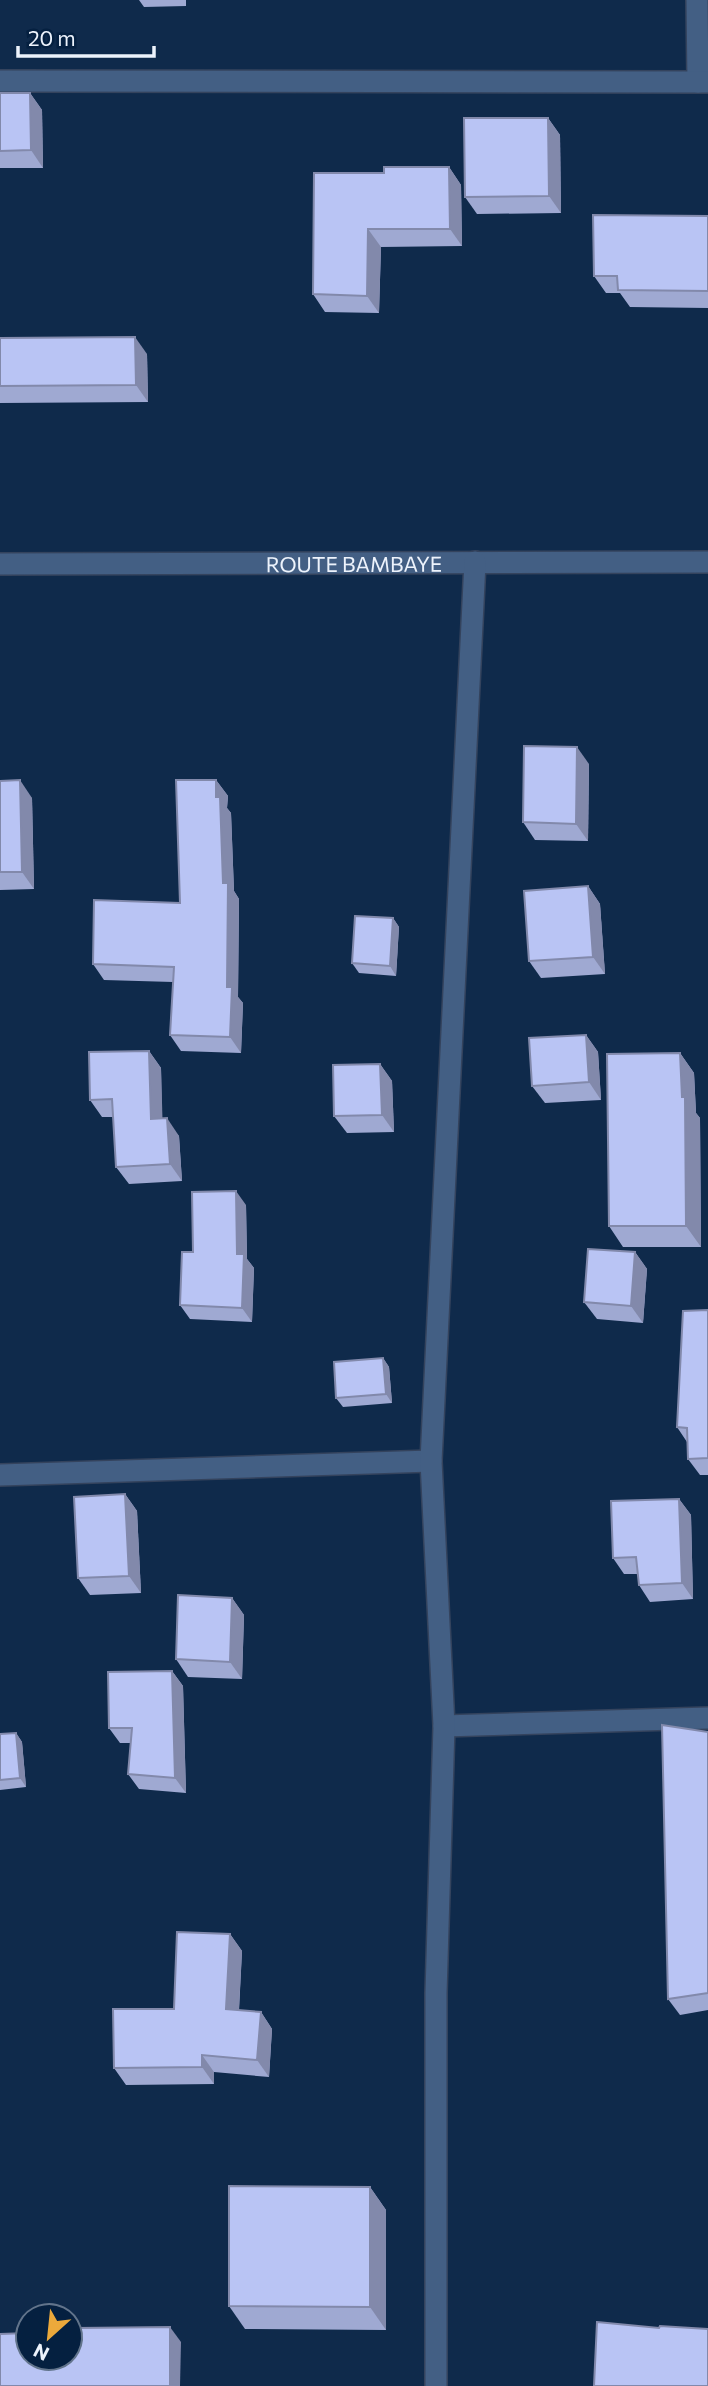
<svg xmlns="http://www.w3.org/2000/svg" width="708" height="2386" viewBox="0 0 708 2386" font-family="Commissioner,sans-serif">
<rect width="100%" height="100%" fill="#0f2a4b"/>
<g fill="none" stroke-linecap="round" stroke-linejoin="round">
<defs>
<g id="minor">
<path d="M 697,0 L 698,82"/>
<path d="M 0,81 L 708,82"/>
<path id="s1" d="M 0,564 L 708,562"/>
<path d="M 0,1475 L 431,1461"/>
<path d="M 444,1726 L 708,1718"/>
<path d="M 436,2386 L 436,1993 L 444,1726 L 431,1461 L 475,562"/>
</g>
</defs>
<use href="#minor" stroke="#34435d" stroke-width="24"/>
<use href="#minor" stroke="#435f84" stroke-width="21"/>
</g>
<g fill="#9fa9d2">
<path d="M 139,0 L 186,0 L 186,6 L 144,7 Z"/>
<path d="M 0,93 L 30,93 L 42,110 L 43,168 L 0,168 Z"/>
<path d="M 548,118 L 560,135 L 561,213 L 477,214 L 465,197 Z"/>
<path d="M 449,167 L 461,185 L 462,246 L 381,247 L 379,313 L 325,312 L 313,294 L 384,173 Z"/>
<path d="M 708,216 L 708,308 L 630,307 L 620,293 L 606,293 L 594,276 Z"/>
<path d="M 0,338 L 147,354 L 148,402 L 0,403 Z"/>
<path d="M 589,764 L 588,841 L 535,840 L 523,822 Z"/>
<path d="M 216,780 L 228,796 L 227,808 L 231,813 L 234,891 L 239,899 L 238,997 L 243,1003 L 241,1053 L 181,1051 L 170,1035 L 173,982 L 104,980 L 93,964 L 180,903 Z"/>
<path d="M 0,781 L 32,798 L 34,889 L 0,890 Z"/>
<path d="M 588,886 L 600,904 L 605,974 L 541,978 L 529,961 Z"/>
<path d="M 393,918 L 399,927 L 396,976 L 359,973 L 352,963 Z"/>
<path d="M 586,1035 L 598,1052 L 601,1100 L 545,1103 L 532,1086 Z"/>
<path d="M 149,1051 L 161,1068 L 162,1119 L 179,1136 L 182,1181 L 129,1184 L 116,1167 L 113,1117 L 102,1117 L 90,1100 Z"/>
<path d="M 680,1053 L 694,1073 L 696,1113 L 700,1118 L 701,1247 L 623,1247 L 609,1226 Z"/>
<path d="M 380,1064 L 392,1081 L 394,1132 L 347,1133 L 334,1116 Z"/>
<path d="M 246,1205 L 247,1259 L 254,1268 L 252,1322 L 190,1319 L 180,1305 L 193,1252 Z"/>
<path d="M 635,1252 L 647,1269 L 643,1323 L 597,1319 L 584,1302 Z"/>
<path d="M 708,1310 L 708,1475 L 700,1475 L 688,1459 L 687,1442 L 677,1427 Z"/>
<path d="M 383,1358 L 389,1367 L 392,1403 L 343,1407 L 336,1398 Z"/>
<path d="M 125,1494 L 137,1511 L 141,1593 L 90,1595 L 78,1578 Z"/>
<path d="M 679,1499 L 691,1515 L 693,1599 L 650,1602 L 639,1585 L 638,1574 L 624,1574 L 613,1558 Z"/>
<path d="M 232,1598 L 244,1615 L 242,1679 L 188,1677 L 176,1659 Z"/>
<path d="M 172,1671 L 183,1686 L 186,1793 L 139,1789 L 128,1774 L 131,1743 L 120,1743 L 109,1728 Z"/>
<path d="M 708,1732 L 708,2010 L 680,2015 L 668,1999 Z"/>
<path d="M 16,1733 L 22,1742 L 26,1787 L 0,1790 L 0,1734 Z"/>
<path d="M 230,1934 L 242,1951 L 239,2011 L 261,2012 L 272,2029 L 269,2077 L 214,2072 L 214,2084 L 126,2085 L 114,2068 L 174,2009 Z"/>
<path d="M 370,2187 L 386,2210 L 386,2330 L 245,2329 L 229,2306 Z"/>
</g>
<g fill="#8289ab">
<path d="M 30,93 L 42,110 L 43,168 L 31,150 Z"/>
<path d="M 548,118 L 560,135 L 561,213 L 549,196 Z"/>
<path d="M 449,167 L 461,185 L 462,246 L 450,229 Z"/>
<path d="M 368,229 L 381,247 L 379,313 L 367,296 Z"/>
<path d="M 135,337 L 147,354 L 148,402 L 136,385 Z"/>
<path d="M 577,747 L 589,764 L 588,841 L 576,824 Z"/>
<path d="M 20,780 L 32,798 L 34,889 L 22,872 Z"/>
<path d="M 216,780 L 228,796 L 227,808 L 231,813 L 234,891 L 239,899 L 238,997 L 243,1003 L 241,1053 L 230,1037 L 223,883 L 216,797 Z"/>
<path d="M 588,886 L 600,904 L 605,974 L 593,957 Z"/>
<path d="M 393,918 L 399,927 L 396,976 L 390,966 Z"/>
<path d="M 586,1035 L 598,1052 L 601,1100 L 589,1082 Z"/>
<path d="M 149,1051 L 161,1068 L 163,1137 L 151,1119 Z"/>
<path d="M 680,1053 L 694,1073 L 696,1113 L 700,1118 L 701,1247 L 686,1226 Z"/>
<path d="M 380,1064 L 392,1081 L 394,1132 L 382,1115 Z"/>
<path d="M 167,1118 L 179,1136 L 182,1181 L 170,1164 Z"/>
<path d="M 236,1191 L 246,1205 L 247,1259 L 254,1268 L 252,1322 L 242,1308 L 237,1254 Z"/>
<path d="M 635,1252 L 647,1269 L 643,1323 L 631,1306 Z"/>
<path d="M 383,1358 L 389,1367 L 392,1403 L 386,1394 Z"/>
<path d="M 125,1494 L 137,1511 L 141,1593 L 129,1576 Z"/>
<path d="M 679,1499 L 691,1515 L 693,1599 L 682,1583 Z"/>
<path d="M 232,1598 L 244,1615 L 242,1679 L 230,1662 Z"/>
<path d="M 172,1671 L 183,1686 L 186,1793 L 175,1778 Z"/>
<path d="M 16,1733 L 22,1742 L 26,1787 L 20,1778 Z"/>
<path d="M 230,1934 L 242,1951 L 238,2026 L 226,2009 Z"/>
<path d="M 261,2012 L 272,2029 L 269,2077 L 257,2060 Z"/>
<path d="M 202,2055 L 214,2072 L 214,2084 L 202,2067 Z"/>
<path d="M 370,2187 L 386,2210 L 386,2330 L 370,2307 Z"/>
<path d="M 170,2327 L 181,2342 L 180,2386 L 170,2386 Z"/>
</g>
<g fill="#b9c4f4" stroke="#8289ab" stroke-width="2">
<path d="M 0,93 L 30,93 L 31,150 L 0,151 Z"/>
<path d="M 464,118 L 548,118 L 549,196 L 465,197 Z"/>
<path d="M 384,167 L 449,167 L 450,229 L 368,229 L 367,296 L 313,294 L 314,173 L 384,173 Z"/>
<path d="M 593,215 L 708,216 L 708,291 L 618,290 L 617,276 L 594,276 Z"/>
<path d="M 135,337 L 136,385 L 0,386 L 0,338 Z"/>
<path d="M 524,746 L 577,747 L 576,824 L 523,822 Z"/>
<path d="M 20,780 L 22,872 L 0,872 L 0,781 Z"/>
<path d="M 176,780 L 216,780 L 216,797 L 220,797 L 223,883 L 228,883 L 227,987 L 232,987 L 230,1037 L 170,1035 L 174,967 L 93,964 L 94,900 L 180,903 Z"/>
<path d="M 588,886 L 593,957 L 529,961 L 524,891 Z"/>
<path d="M 355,916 L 393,918 L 390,966 L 352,963 Z"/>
<path d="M 586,1035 L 589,1082 L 532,1086 L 529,1038 Z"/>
<path d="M 149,1051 L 151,1119 L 167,1118 L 170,1164 L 116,1167 L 112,1099 L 90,1100 L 89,1052 Z"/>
<path d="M 680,1053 L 682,1097 L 685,1097 L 686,1226 L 609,1226 L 607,1054 Z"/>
<path d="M 380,1064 L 382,1115 L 334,1116 L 333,1065 Z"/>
<path d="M 236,1191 L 237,1254 L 244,1254 L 242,1308 L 180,1305 L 182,1252 L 193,1252 L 192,1192 Z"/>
<path d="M 588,1249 L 635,1252 L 631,1306 L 584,1302 Z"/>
<path d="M 708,1310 L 708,1458 L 688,1459 L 687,1428 L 677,1427 L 683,1311 Z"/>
<path d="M 383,1358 L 386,1394 L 336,1398 L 334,1362 Z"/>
<path d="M 125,1494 L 129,1576 L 78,1578 L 74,1497 Z"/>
<path d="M 679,1499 L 682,1583 L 639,1585 L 636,1557 L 613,1558 L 611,1501 Z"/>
<path d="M 178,1595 L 232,1598 L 230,1662 L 176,1659 Z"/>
<path d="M 172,1671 L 175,1778 L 128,1774 L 132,1728 L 109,1728 L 108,1672 Z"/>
<path d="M 662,1725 L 708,1732 L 708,1993 L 668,1999 Z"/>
<path d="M 16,1733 L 20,1778 L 0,1780 L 0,1734 Z"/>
<path d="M 177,1932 L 230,1934 L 226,2009 L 261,2012 L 257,2060 L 202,2055 L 202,2067 L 114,2068 L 113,2009 L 174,2009 Z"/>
<path d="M 229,2186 L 370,2187 L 370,2307 L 229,2306 Z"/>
<path d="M 597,2322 L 659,2328 L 660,2326 L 708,2329 L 708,2386 L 594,2386 Z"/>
<path d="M 170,2327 L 170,2386 L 0,2386 L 0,2334 L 28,2333 L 28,2358 L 70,2358 L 70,2332 L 77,2331 L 77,2328 Z"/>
</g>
<g text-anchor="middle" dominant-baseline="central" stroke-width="7" stroke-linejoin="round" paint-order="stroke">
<g font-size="21" fill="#edf3fc" stroke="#052040">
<text stroke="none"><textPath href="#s1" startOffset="354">ROUTE BAMBAYE</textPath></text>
</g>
</g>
<g transform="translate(49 2337) rotate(207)"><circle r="33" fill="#052040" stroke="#62748b" stroke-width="2"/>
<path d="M0-5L12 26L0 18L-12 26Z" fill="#eca93b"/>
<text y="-10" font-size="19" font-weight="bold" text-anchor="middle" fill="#edf3fc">N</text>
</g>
<path d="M18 46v10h136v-10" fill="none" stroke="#edf3fc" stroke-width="3.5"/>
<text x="28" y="46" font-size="21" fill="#edf3fc" stroke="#052040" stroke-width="5" paint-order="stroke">20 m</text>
</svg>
